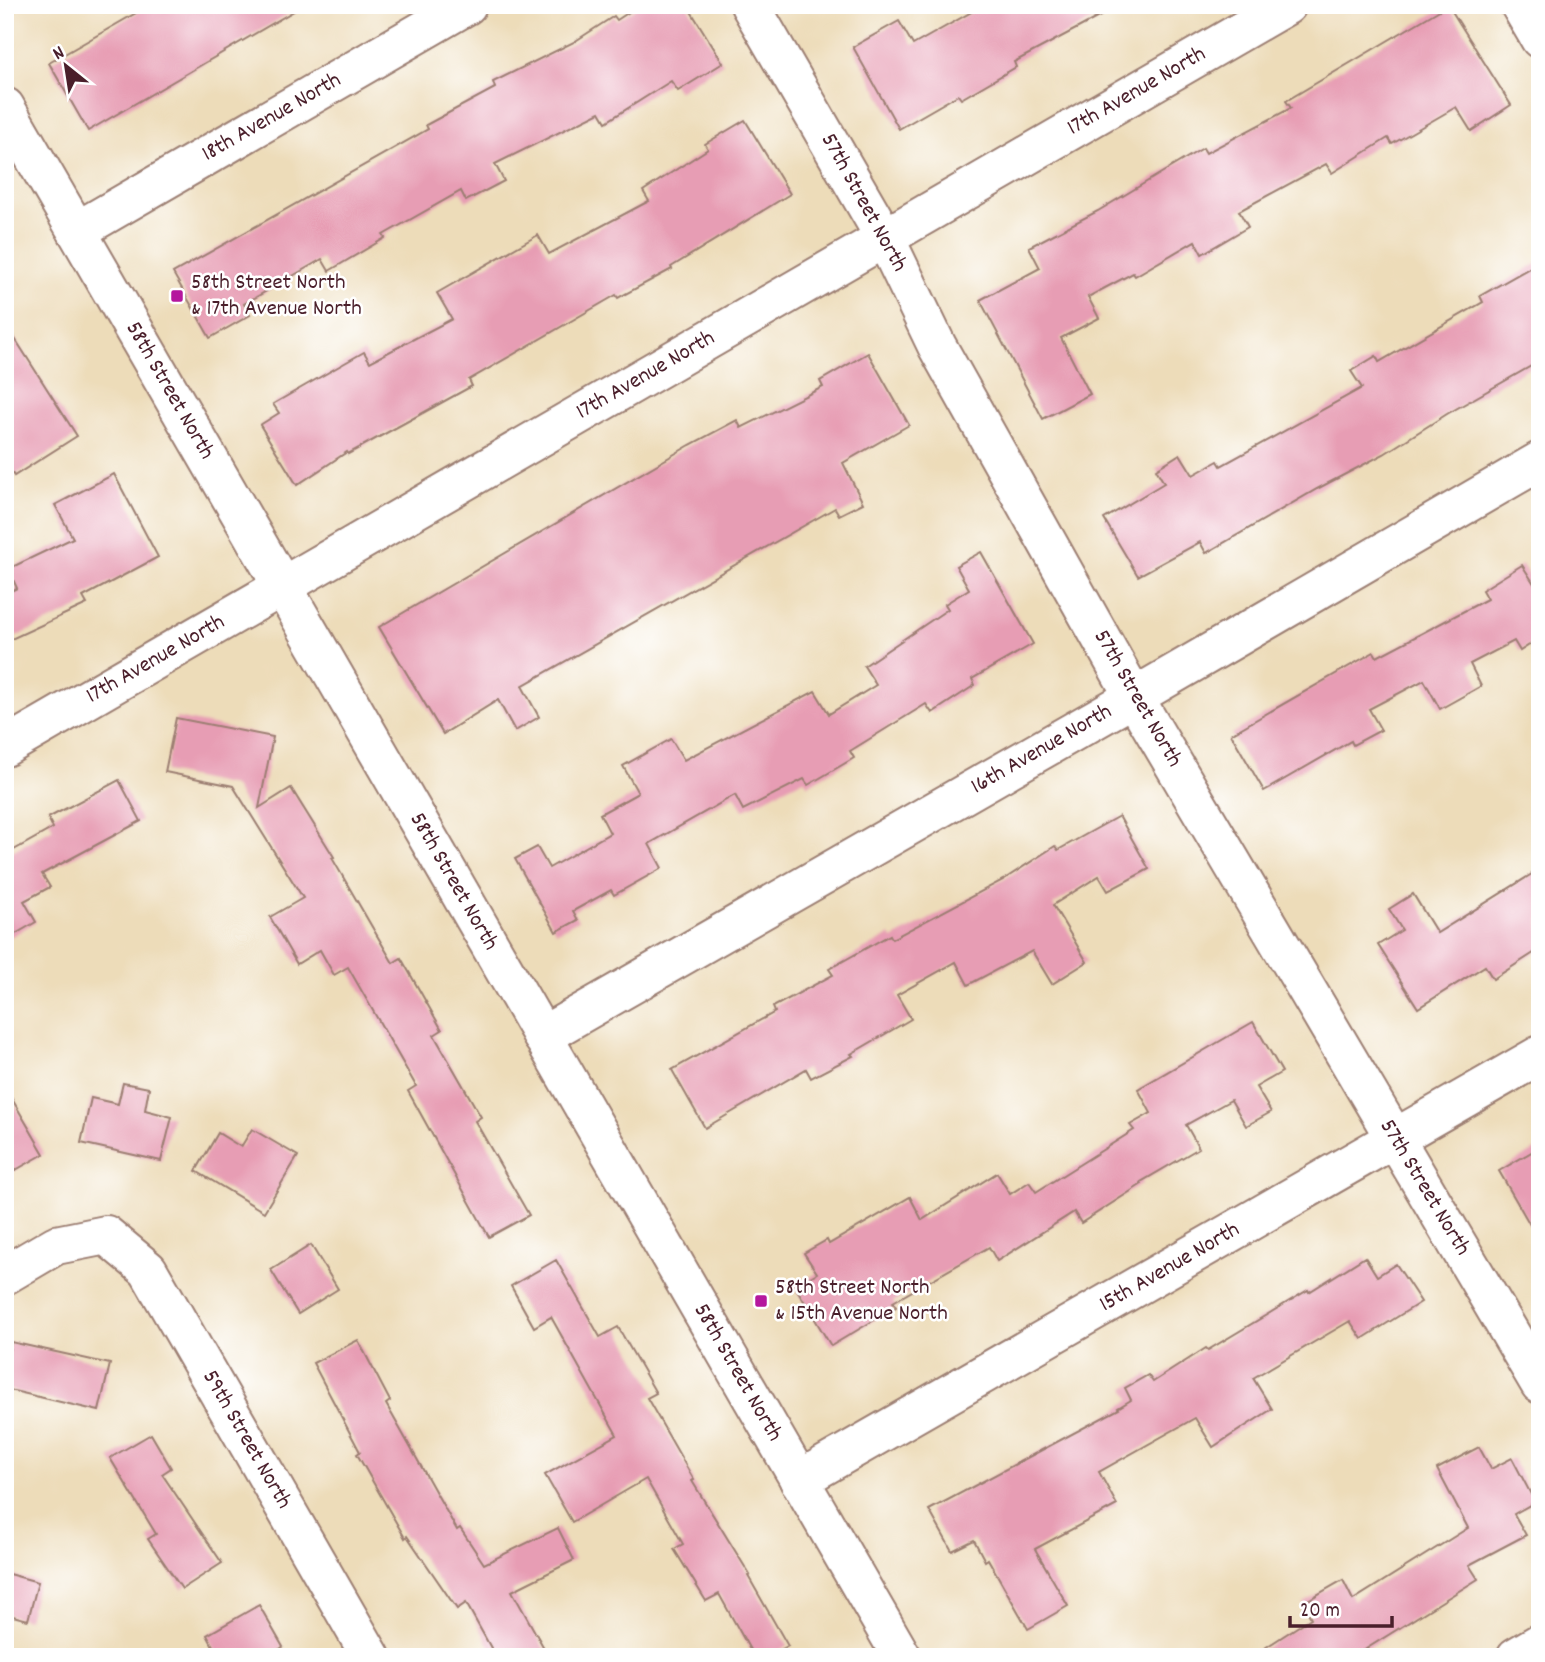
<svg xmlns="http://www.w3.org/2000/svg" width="1545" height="1662" viewBox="0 0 1545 1662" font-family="Dekko,sans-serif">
<rect width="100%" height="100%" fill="#fff"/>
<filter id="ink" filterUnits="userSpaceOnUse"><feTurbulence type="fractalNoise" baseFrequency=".0143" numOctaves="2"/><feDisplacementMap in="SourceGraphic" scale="14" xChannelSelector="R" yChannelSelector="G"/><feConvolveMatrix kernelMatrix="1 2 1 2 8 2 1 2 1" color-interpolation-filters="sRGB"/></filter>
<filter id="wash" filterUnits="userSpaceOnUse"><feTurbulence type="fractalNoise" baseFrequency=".00686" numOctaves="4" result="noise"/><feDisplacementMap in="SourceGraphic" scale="28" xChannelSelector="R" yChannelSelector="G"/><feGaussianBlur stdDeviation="1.57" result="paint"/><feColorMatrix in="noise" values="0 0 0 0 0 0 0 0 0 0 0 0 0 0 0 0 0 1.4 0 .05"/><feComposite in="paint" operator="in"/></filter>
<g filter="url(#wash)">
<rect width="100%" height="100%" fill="#eddcb9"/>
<g id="blocks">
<g fill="#e79db4">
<path d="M 150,5 L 304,5 L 88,131 L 49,63 Z"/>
<path d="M 640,5 L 687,5 L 723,63 L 678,91 L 671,81 L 606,122 L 600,112 L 495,164 L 504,181 L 466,201 L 461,191 L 383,235 L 385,238 L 329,271 L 322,259 L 244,304 L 250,315 L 210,338 L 173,273 L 428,129 L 426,125 L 495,88 L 493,82 L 574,42 L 614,16 L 617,20 Z"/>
<path d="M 984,5 L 1121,5 L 1014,62 L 1016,67 L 961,99 L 958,95 L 899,129 L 853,47 L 899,21 L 913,45 Z"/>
<path d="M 1448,5 L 1511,105 L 1471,131 L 1456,107 L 1392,144 L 1388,138 L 1332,173 L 1326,164 L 1239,211 L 1248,227 L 1202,254 L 1195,241 L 1135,276 L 1133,273 L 1088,297 L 1099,318 L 1061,338 L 1090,394 L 1043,419 L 980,300 L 1040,268 L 1029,247 L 1098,211 L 1203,148 L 1206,153 L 1291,108 L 1286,101 Z"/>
<path d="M 745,120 L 790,194 L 671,267 L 672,269 L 618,298 L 616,295 L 469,380 L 472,386 L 348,454 L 347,452 L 297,485 L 260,425 L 279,413 L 273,404 L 364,352 L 370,362 L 452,319 L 437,293 L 538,235 L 549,254 L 649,201 L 643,191 L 708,149 L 705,144 Z"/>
<path d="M 1540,262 L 1540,361 L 1447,414 L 1384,454 L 1317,489 L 1206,553 L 1200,542 L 1138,576 L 1104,519 L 1164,483 L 1156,469 L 1180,454 L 1193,475 L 1218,461 L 1221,466 L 1362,388 L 1351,371 L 1376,356 L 1379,362 L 1483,302 L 1480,296 Z"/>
<path d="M 5,323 L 77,436 L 14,476 L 5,462 Z"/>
<path d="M 868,353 L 909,425 L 843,463 L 863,503 L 839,515 L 835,508 L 522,686 L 539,717 L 515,731 L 498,700 L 443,734 L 379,627 L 690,445 L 737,420 L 741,428 L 823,387 L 820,381 Z"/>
<path d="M 114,474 L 158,557 L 83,597 L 87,604 L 5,642 L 5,594 L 17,588 L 8,569 L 73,538 L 55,505 Z"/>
<path d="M 981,552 L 1033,644 L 972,679 L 975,685 L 932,713 L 926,704 L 850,751 L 854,758 L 808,785 L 804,779 L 743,810 L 735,795 L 649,844 L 662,868 L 614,895 L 611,890 L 573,911 L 578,920 L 556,932 L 515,859 L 537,847 L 549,868 L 610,833 L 600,814 L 638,793 L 623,766 L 671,739 L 684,760 L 815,691 L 829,714 L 876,685 L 864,666 L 948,609 L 945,604 L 969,589 L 956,566 Z"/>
<path d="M 1522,565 L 1540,593 L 1540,638 L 1520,651 L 1514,641 L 1470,664 L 1481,686 L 1440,709 L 1424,680 L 1369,709 L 1381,730 L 1353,745 L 1351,741 L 1264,791 L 1231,734 L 1374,652 L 1377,657 L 1487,599 L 1482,590 Z"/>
<path d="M 176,718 L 273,737 L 259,808 L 291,788 L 334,857 L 332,858 L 393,963 L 401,958 L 442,1030 L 434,1035 L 481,1117 L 475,1121 L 529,1215 L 489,1237 L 408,1091 L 416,1086 L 348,967 L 334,975 L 320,950 L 297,964 L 270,917 L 303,898 L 233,786 L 165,772 Z"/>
<path d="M 119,780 L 141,821 L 42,874 L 50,887 L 24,901 L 36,922 L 5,940 L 5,855 L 53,828 L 48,818 Z"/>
<path d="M 1119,816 L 1149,869 L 1108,891 L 1099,876 L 1053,905 L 1087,962 L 1052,984 L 1032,951 L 968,985 L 956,962 L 897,995 L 911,1019 L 851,1054 L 853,1056 L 811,1078 L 806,1069 L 705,1128 L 672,1070 L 775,1012 L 773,1007 L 833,975 L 829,969 L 890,935 L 892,939 L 1003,880 L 1055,846 L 1058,850 Z"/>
<path d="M 1540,869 L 1540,949 L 1493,979 L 1485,966 L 1418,1008 L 1378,945 L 1402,930 L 1389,909 L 1413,894 L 1437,933 Z"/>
<path d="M 1253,1022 L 1282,1072 L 1256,1087 L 1271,1112 L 1246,1126 L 1231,1100 L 1186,1125 L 1199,1148 L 1141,1182 L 1142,1184 L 1081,1223 L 1074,1212 L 997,1261 L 989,1247 L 893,1302 L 896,1307 L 831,1346 L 795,1286 L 817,1273 L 804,1253 L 827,1240 L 829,1244 L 910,1197 L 922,1220 L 997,1173 L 1010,1194 L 1029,1182 L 1036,1192 L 1134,1130 L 1130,1125 L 1151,1113 L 1138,1089 Z"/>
<path d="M 123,1083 L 149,1088 L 145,1110 L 172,1117 L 161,1161 L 81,1143 L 91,1098 L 118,1104 Z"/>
<path d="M 5,1087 L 44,1154 L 5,1176 Z"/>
<path d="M 252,1129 L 298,1156 L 264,1212 L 196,1171 L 218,1133 L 241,1147 Z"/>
<path d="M 1540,1147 L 1540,1242 L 1499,1171 Z"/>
<path d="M 311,1245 L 338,1289 L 298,1314 L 271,1270 Z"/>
<path d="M 1365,1257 L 1377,1276 L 1396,1264 L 1421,1302 L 1362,1339 L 1350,1321 L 1253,1378 L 1272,1409 L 1213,1447 L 1195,1418 L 1099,1472 L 1117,1505 L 1035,1549 L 1068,1606 L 1028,1629 L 988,1559 L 985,1561 L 974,1540 L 952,1551 L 929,1510 L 1119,1409 L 1118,1408 L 1131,1400 L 1125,1388 L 1148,1375 L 1153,1382 L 1206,1348 L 1208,1350 L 1308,1290 L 1309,1292 Z"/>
<path d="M 556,1260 L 600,1337 L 618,1327 L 656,1393 L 647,1398 L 694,1480 L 692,1481 L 750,1575 L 748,1576 L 788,1646 L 768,1657 L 754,1657 L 719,1594 L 706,1601 L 674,1549 L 683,1544 L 646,1479 L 572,1522 L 545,1475 L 617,1435 L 551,1317 L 534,1327 L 511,1286 Z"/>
<path d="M 358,1340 L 390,1401 L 386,1404 L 457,1530 L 460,1528 L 484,1564 L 558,1528 L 574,1560 L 512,1591 L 549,1657 L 496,1657 L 466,1603 L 457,1609 L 407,1536 L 405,1538 L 357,1454 L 360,1452 L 313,1363 Z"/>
<path d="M 11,1342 L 110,1364 L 99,1411 L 5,1389 L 5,1367 Z"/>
<path d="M 151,1434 L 171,1468 L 162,1474 L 222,1563 L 182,1589 L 148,1539 L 156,1534 L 110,1458 Z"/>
<path d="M 1479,1447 L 1491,1469 L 1512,1458 L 1535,1502 L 1514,1514 L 1526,1535 L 1469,1565 L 1478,1579 L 1353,1657 L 1251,1657 L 1311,1618 L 1303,1603 L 1343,1580 L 1353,1600 L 1468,1528 L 1437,1469 Z"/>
<path d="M 5,1573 L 38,1582 L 28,1620 L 5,1614 Z"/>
<path d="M 259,1605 L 283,1647 L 266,1657 L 219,1657 L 207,1635 Z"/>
</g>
</g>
</g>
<g filter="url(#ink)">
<use href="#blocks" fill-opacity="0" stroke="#9c7e72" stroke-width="2"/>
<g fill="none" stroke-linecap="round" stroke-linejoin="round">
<defs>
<g id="minor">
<path d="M 750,5 L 885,238 L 937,346 L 1134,697 L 1540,1384"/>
<path d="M 1520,5 L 1540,39"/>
<path d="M 5,107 L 902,1657"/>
<path d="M 77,231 L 467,5"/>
<path d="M 5,747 L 1287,5"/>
<path d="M 542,1036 L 1134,697 L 1540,461"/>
<path d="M 5,1275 L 56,1245 L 106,1235 L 148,1270 L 371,1657"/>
<path d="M 799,1480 L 1540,1055"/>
<path d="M 1516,1657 L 1540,1643"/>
</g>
</defs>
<use href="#minor" stroke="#9c7e72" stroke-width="42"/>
<use href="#minor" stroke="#fff" stroke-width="38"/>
</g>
</g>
<g fill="#b5179e" stroke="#fff" stroke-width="2.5">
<rect x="170" y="289" width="14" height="14" rx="3.5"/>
<rect x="754" y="1294" width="14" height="14" rx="3.5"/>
</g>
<g text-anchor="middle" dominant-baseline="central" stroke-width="5" stroke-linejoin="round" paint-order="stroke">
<g font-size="23" fill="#4a1f2b" stroke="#fff">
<text transform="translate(1137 92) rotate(-30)">17th Avenue North</text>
<text transform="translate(272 118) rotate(-30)">18th Avenue North</text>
<text transform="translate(863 203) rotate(61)">57th Street North</text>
<text transform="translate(646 376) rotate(-30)">17th Avenue North</text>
<text transform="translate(169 391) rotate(60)">58th Street North</text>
<text transform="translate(156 660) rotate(-30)">17th Avenue North</text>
<text transform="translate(1137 699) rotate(60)">57th Street North</text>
<text transform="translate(1042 750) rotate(-30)">16th Avenue North</text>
<text transform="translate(453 882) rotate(60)">58th Street North</text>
<text transform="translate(1424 1188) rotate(59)">57th Street North</text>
<text transform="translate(1170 1268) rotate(-30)">15th Avenue North</text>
<text transform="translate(737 1373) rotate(60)">58th Street North</text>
<text transform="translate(246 1440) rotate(60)">59th Street North</text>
</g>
<g font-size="23" fill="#4a1f2b" stroke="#fff" text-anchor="start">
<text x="191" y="283">58th Street North<tspan x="191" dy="26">&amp; 17th Avenue North</tspan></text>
<text x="775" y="1288">58th Street North<tspan x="775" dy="26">&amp; 15th Avenue North</tspan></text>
</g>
</g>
<rect width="1545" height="1662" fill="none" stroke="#fff" stroke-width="28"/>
<g transform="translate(66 66) rotate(330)" stroke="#ffffff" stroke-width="5" paint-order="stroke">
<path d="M0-5L12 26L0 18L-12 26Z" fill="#4a1f2b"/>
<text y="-10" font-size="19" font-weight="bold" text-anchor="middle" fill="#4a1f2b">N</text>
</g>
<path d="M1290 1616v10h102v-10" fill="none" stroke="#4a1f2b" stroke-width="3.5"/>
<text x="1300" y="1616" font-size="21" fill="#4a1f2b" stroke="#ffffff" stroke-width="5" paint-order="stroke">20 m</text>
</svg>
